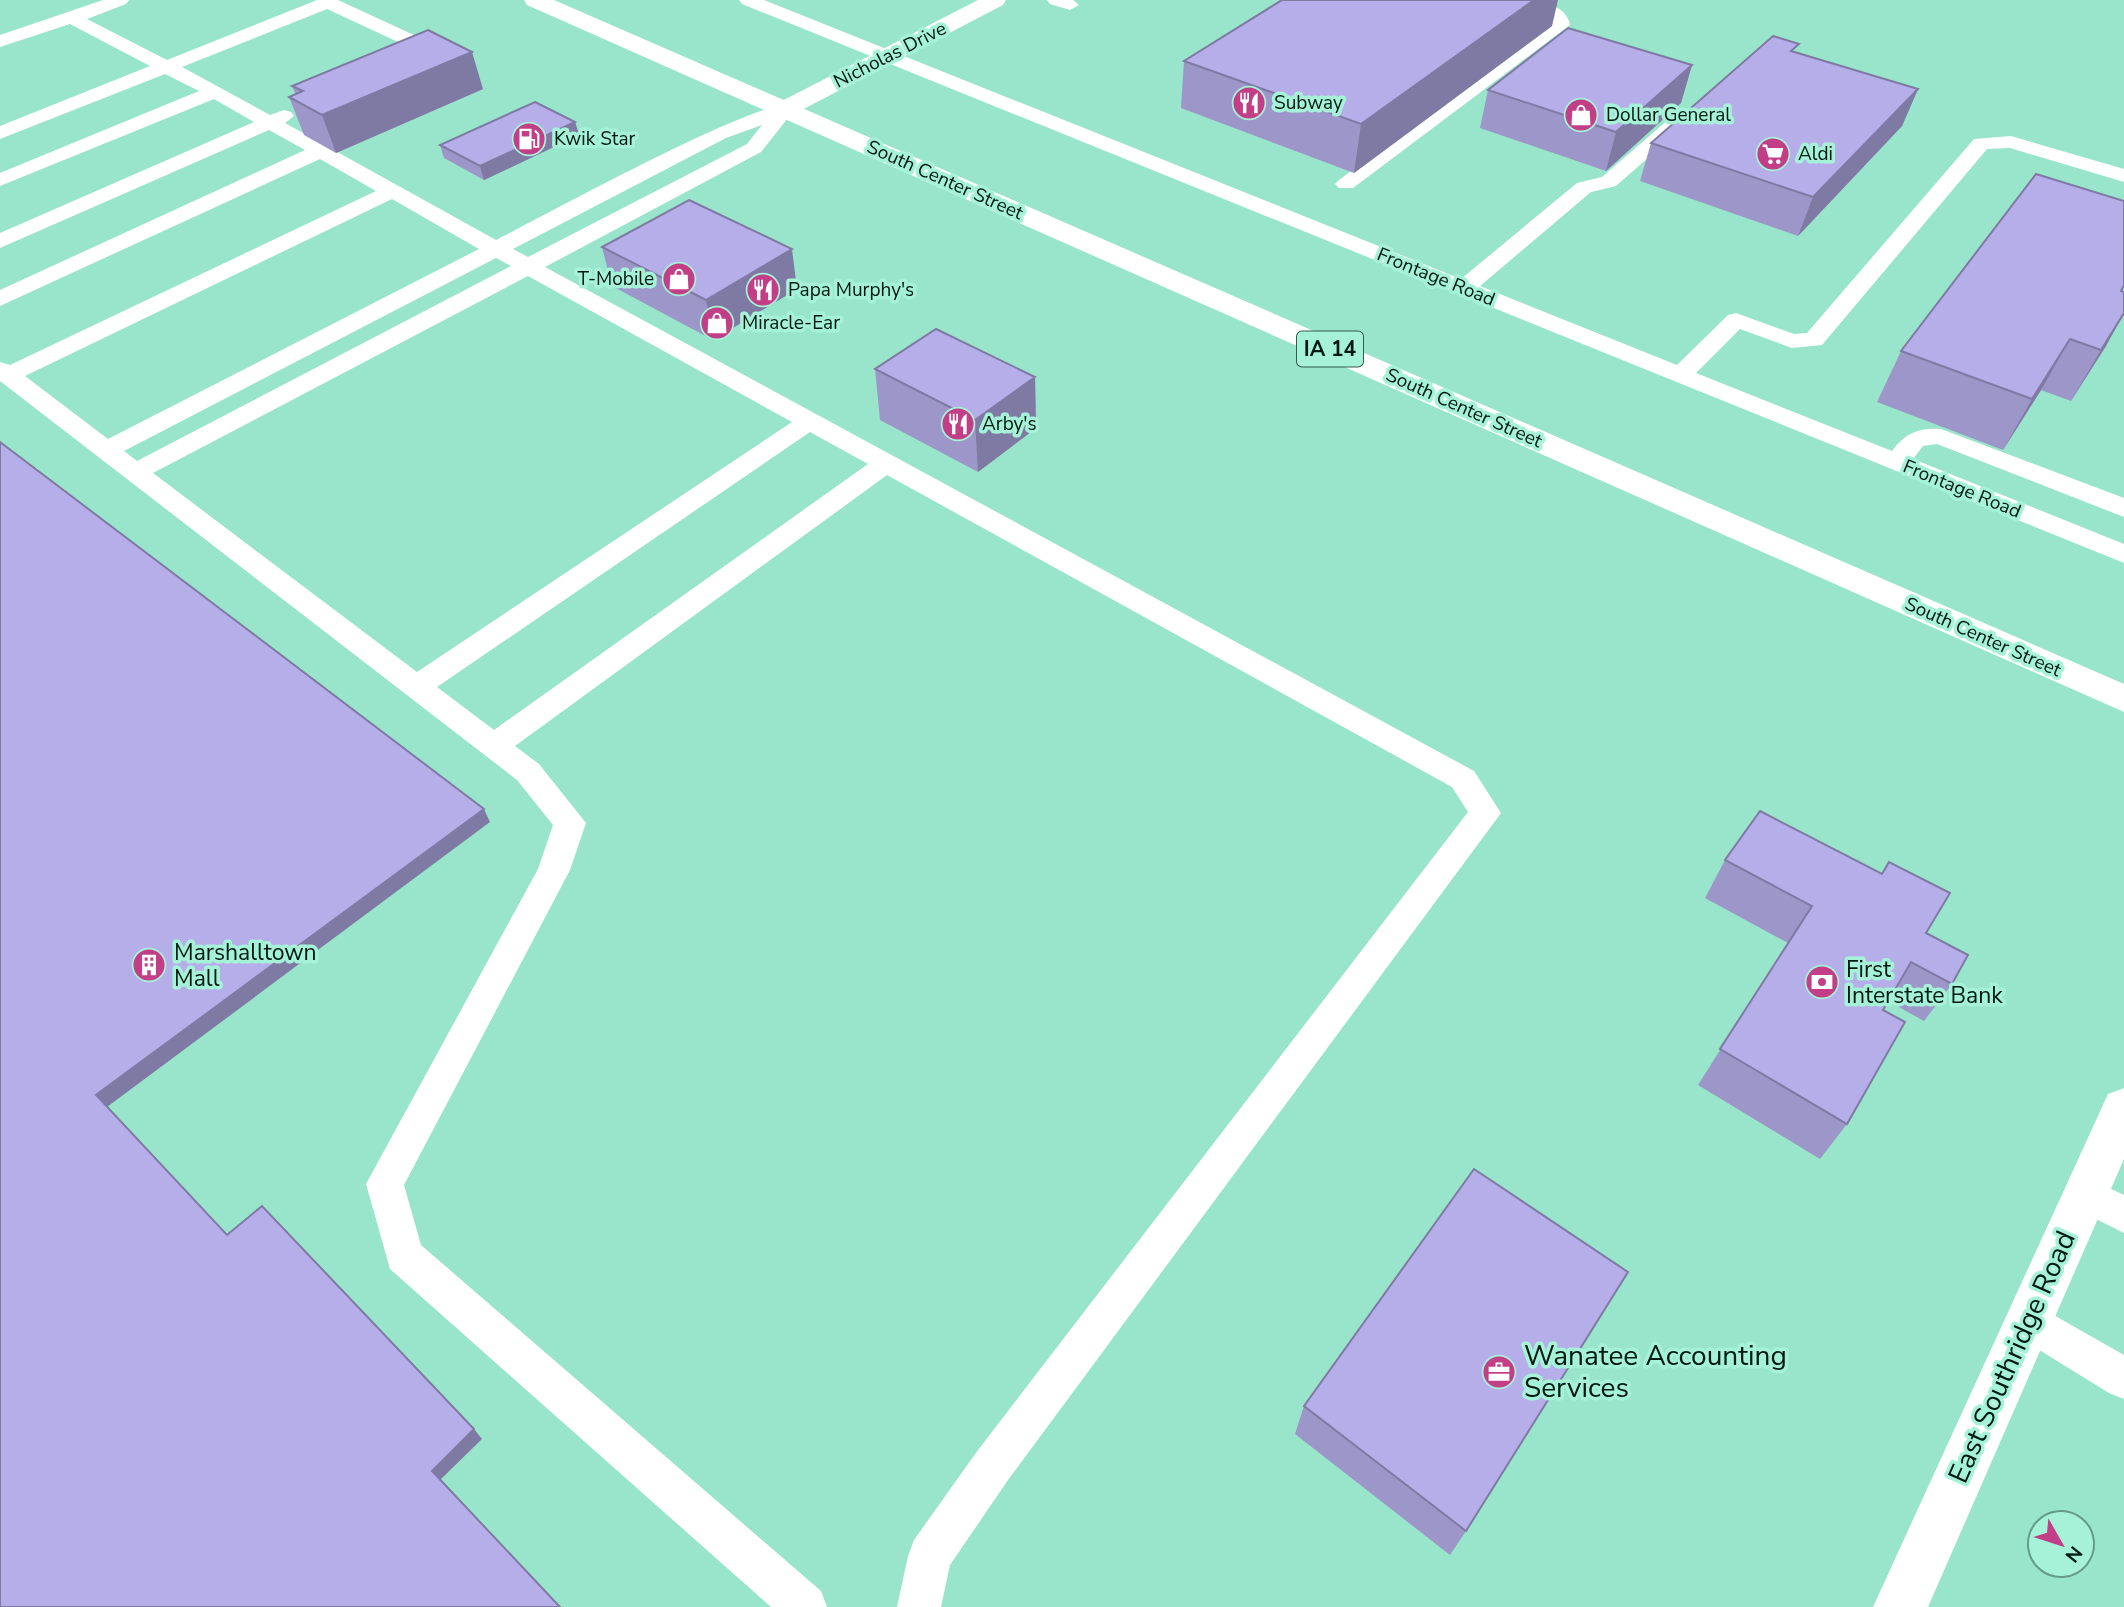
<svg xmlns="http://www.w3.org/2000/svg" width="2124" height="1607" viewBox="0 0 2124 1607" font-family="'Nunito Sans',sans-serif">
<rect width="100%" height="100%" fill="#99e5cb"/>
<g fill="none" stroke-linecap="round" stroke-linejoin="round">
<g fill="#fff" fill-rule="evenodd">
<path d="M 103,0 L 129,0 L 126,4 L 87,19 L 167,60 L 317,0 L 338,0 L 429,42 L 431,46 C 423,59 416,72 398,68 L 395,64 L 411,48 L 327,9 L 182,67 L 270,115 L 284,110 L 291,112 L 294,116 L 285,123 L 496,240 C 540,218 759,97 792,105 L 795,109 L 761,152 L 545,267 L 1474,771 L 1501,813 L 1008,1480 L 950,1565 L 941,1607 L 897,1607 L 908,1556 L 914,1540 L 978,1450 L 1468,812 L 1452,787 L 887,475 L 515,746 L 539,764 L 586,823 L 570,870 L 404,1185 L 421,1245 L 821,1591 L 827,1607 L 771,1607 L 390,1269 L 366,1184 L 538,869 L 553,825 L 517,780 L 0,381 L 0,362 L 10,365 L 376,191 L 320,159 L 0,306 L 0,290 L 305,150 L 269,130 L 0,248 L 0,233 L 254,122 L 214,99 L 0,186 L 0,173 L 199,91 L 165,74 L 0,139 L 0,126 L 150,66 L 70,24 L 0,47 L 0,35 ZM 762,125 L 747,144 L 528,257 L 513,249 L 726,138 ZM 392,199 L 479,249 L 108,439 L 25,376 ZM 496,258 L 511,266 L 137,461 L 124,451 ZM 528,276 L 792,422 L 417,672 L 153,473 ZM 810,432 L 868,464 L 494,730 L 437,687 Z"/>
<path d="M 739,0 L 764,0 L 1461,279 L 1577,183 L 1602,177 L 1677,112 L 1691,112 L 1694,116 L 1691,120 L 1616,186 L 1591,192 L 1480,286 L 1677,365 L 1728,315 L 1736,313 L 1794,334 L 1807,333 L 1974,139 L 2011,136 L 2124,169 L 2124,182 L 2010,148 L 1987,149 L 1822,345 L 1792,348 L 1740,329 L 1696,373 L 1892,451 C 1905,433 1919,427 1941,429 L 2124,498 L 2124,517 L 1937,444 L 1923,446 L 1913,459 L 2124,544 L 2124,563 L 742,4 Z"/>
<path d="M 1047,0 L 1073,0 L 1079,5 L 1070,10 L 1050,4 Z"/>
<path d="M 1507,0 C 1527,0 1566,0 1570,25 L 1353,188 L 1339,188 L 1335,184 L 1339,180 L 1552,23 L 1538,12 L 1510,4 Z"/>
<path d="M 2085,1177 L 2124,1195 L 2124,1233 L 2072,1207 L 2066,1195 L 2072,1183 Z"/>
<path d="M 2029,1301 L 2124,1355 L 2124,1399 L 2109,1393 L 2015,1335 L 2009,1321 L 2015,1307 Z"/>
</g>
<path fill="#fff" fill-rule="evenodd" d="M 978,0 L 1006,0 L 1003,5 L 794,114 L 785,116 L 776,114 L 773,109 L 776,104 Z"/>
<path fill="#fff" fill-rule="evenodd" d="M 2124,1088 L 2124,1159 L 1928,1607 L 1873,1607 L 2108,1094 Z"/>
<path fill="#fff" fill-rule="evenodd" d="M 524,0 L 554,0 L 2124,684 L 2124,712 L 527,5 Z"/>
</g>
<g fill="#9d96c8">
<path d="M 1552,26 L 1354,173 L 1181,108 L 1184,61 Z"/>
<path d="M 1796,52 L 1918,89 L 1902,126 L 1798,236 L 1640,181 L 1651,143 Z"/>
<path d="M 1692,65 L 1681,103 L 1606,171 L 1480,128 L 1488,90 Z"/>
<path d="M 292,86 L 483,89 L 336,153 L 304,135 L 289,97 L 296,95 Z"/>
<path d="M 575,122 L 579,135 L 484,180 L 444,158 L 440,145 Z"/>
<path d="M 602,247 L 797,289 L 713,340 L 612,286 Z"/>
<path d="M 2123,291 L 2106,346 L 2071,401 L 2041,390 L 2003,450 L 1877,402 L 1901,351 Z"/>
<path d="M 875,369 L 1035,377 L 1036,428 L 978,472 L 880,420 Z"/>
<path d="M 1725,860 L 1926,933 L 1952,984 L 1924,1021 L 1888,1001 L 1883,1010 L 1847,1124 L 1820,1159 L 1698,1085 L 1788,943 L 1705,898 Z"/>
<path d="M 1304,1406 L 1466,1531 L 1450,1555 L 1295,1434 Z"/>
</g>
<g fill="#7f7aa3">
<path d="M 1534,0 L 1558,0 L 1552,26 L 1354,173 L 1361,124 Z"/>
<path d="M 472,52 L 483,89 L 336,153 L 322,115 Z"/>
<path d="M 1692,65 L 1681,103 L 1606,171 L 1616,132 Z"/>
<path d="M 1918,89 L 1902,126 L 1798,236 L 1813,197 Z"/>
<path d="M 575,122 L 579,135 L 484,180 L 480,166 Z"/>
<path d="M 792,249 L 797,289 L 713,340 L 706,300 Z"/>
<path d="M 2124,313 L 2106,346 L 2071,401 L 2101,350 Z"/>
<path d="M 2070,339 L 2041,390 L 2003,450 L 2032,399 Z"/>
<path d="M 1035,377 L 1036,428 L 978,472 L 975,420 Z"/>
<path d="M 484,809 L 490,822 L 107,1107 L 96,1095 Z"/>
<path d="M 474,1429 L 482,1439 L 440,1480 L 432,1471 Z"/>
</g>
<g fill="#b6aee9" stroke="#7f7aa3" stroke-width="2">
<path d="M 1282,0 L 1534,0 L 1361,124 L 1184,61 Z"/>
<path d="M 1568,28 L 1692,65 L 1616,132 L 1488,90 Z"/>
<path d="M 428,30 L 472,52 L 322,115 L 289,97 L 303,91 L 292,86 Z"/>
<path d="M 1773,36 L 1799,44 L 1791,51 L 1918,89 L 1813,197 L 1651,143 Z"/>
<path d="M 535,102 L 575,122 L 480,166 L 440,145 Z"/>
<path d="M 2036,174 L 2124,201 L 2124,285 L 2121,291 L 2124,292 L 2124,313 L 2101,350 L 2070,339 L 2032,399 L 1901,351 Z"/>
<path d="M 689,200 L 792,249 L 706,300 L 602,247 Z"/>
<path d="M 936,329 L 1035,377 L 975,420 L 875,369 Z"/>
<path d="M 0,442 L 484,809 L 96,1095 L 227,1235 L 262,1206 L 474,1429 L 432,1471 L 560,1607 L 0,1607 Z"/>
<path d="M 1760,811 L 1882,874 L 1889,862 L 1950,893 L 1926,933 L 1968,955 L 1952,984 L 1911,962 L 1883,1010 L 1905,1022 L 1847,1124 L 1720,1049 L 1812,906 L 1725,860 Z"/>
<path d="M 1474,1169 L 1628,1272 L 1466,1531 L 1304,1406 Z"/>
</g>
<defs>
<symbol id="restaurant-disc" viewBox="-11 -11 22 22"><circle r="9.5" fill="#c23f87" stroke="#a6f2d8"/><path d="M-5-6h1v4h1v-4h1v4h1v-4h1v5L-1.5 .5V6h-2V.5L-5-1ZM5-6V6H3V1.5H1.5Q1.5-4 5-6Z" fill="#fff"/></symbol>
<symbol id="shop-disc" viewBox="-11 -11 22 22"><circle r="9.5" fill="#c23f87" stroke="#a6f2d8"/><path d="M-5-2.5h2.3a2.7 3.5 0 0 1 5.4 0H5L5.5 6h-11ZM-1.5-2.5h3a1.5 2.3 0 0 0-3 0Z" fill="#fff"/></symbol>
<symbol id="fuel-disc" viewBox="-11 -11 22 22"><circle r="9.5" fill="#c23f87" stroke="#a6f2d8"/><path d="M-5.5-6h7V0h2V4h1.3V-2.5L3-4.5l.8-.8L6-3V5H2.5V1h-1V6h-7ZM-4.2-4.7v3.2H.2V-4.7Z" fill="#fff"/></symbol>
<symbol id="supermarket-disc" viewBox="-11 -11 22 22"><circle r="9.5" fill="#c23f87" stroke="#a6f2d8"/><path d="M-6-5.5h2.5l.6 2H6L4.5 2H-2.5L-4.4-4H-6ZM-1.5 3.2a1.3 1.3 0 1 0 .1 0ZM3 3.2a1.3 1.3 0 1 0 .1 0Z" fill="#fff"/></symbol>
<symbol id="building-disc" viewBox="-11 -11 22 22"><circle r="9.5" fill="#c23f87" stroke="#a6f2d8"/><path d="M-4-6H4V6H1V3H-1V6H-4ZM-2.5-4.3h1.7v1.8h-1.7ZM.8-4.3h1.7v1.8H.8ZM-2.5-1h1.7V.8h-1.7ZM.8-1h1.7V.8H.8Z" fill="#fff"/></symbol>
<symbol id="bank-disc" viewBox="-11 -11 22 22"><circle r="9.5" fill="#c23f87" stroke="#a6f2d8"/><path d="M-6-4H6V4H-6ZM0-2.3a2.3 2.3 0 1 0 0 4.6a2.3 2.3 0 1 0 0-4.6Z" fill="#fff"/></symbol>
<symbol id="office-disc" viewBox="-11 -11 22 22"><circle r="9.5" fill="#c23f87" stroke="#a6f2d8"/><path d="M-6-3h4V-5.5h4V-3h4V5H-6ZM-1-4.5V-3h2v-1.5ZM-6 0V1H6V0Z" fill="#fff"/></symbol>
</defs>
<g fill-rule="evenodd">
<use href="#restaurant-disc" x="1230" y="84" width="38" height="38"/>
<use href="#shop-disc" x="1562" y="96" width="38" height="38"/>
<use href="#fuel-disc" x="510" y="120" width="38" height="38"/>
<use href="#supermarket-disc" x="1754" y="135" width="38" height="38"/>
<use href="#shop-disc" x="660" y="260" width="38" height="38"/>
<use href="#restaurant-disc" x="744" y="271" width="38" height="38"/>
<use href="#shop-disc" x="698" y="304" width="38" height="38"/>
<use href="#restaurant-disc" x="939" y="405" width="38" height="38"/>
<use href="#building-disc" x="130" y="946" width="38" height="38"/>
<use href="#bank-disc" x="1803" y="963" width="38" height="38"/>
<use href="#office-disc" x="1480" y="1353" width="38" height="38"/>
</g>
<g text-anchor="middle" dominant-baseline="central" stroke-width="7" stroke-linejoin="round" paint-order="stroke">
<g font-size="19" fill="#001911" stroke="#a6f2d8">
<text transform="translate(890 55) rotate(-27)">Nicholas Drive</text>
<text transform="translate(945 180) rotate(24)">South Center Street</text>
<text transform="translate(1436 277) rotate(22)">Frontage Road</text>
<text transform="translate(1464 408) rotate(24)">South Center Street</text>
<text transform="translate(1962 489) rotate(22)">Frontage Road</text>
<text transform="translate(1983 637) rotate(24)">South Center Street</text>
</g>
<g font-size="19" fill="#001911" stroke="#a6f2d8" text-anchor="start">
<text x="1274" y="103">Subway</text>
<text x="1606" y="115">Dollar General</text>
<text x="554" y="139">Kwik Star</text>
<text x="1798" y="154">Aldi</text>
<text x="654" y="279" text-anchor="end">T-Mobile</text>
<text x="788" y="290">Papa Murphy's</text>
<text x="742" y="323">Miracle-Ear</text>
<text x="982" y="424">Arby's</text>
</g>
<rect fill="#a6f2d8" stroke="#325a4d" stroke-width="2" x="1297" y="331.5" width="66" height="35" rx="5"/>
<g font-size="21" font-weight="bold" fill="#001911">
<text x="1330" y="349">IA 14</text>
</g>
<g font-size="23" fill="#001911" stroke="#a6f2d8" text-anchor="start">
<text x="174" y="952">Marshalltown<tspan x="174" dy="26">Mall</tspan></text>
<text x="1846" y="969">First<tspan x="1846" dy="26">Interstate Bank</tspan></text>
</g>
<g font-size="28" fill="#001911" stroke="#a6f2d8" text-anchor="start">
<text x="1524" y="1356">Wanatee Accounting<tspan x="1524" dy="32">Services</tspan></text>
</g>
<g font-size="28" fill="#001911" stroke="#a6f2d8">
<text transform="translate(2012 1357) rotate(-66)">East Southridge Road</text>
</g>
</g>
<g transform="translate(2061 1544) rotate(129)"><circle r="33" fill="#a6f2d8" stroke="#649b88" stroke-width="2"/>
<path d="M0-5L12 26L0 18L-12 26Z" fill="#c23f87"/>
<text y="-10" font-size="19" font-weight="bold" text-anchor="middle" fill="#001911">N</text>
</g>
</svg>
